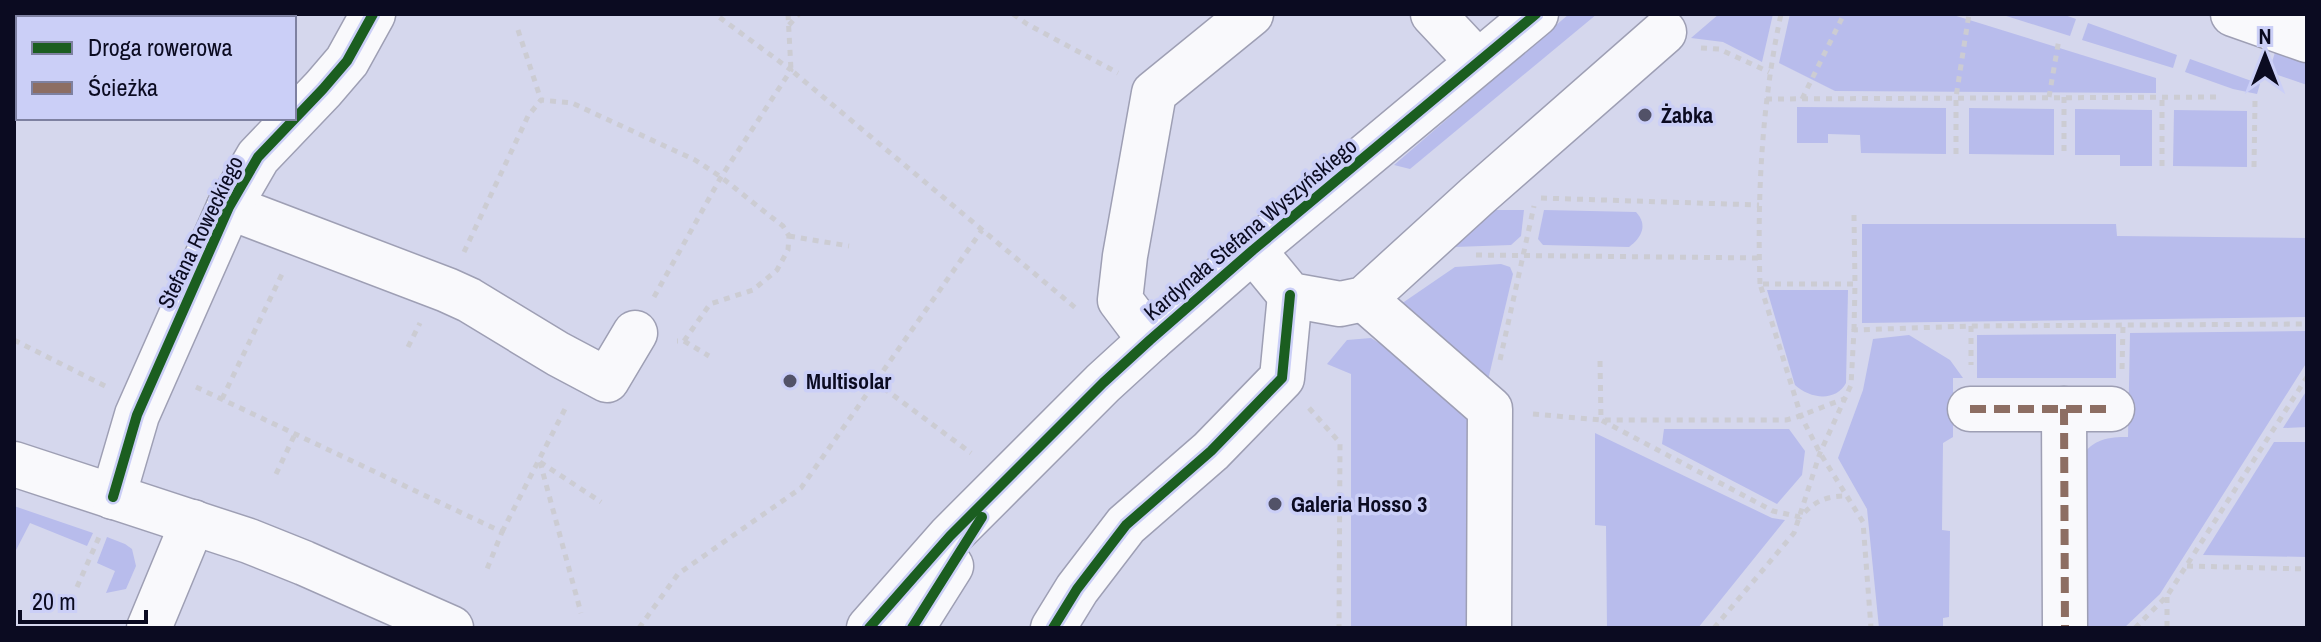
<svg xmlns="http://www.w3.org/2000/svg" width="2321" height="642" viewBox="0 0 2321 642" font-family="'Archivo Narrow',sans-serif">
<rect width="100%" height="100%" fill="#d5d7ed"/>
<g fill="#b8bcec">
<path d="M 1569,14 L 1597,14 L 1410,169 L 1394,165 Z"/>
<path d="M 1719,14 L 1773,14 L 1762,62 L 1723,42 L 1691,38 Z"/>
<path d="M 1790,14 L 1950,14 L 2156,78 L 2156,93 L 1835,91 L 1779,63 Z"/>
<path d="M 2000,14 L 2062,14 L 2076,19 L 2070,36 Z"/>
<path d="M 2088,23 L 2177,55 L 2173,68 L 2082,40 Z"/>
<path d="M 2276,49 L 2307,60 L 2307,85 L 2269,72 Z"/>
<path d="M 2190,59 L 2260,84 L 2257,94 L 2233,89 L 2185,72 Z"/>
<path d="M 1797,107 L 1946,108 L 1946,154 L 1861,153 L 1860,135 L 1828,134 L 1828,143 L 1797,143 Z"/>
<path d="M 1969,108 L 2054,109 L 2054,155 L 1969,154 Z"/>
<path d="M 2075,109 L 2152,110 L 2152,166 L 2120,166 L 2120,155 L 2075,155 Z"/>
<path d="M 2174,110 L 2247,111 L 2247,167 L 2173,166 Z"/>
<path d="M 1495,210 L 1524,210 L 1521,236 L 1511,245 L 1454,247 Z"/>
<path d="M 1544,210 L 1636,212 C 1648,225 1642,237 1629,247 L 1543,245 L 1538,239 Z"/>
<path d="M 1862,224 L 2116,224 L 2117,236 L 2307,238 L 2307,317 L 1862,323 Z"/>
<path d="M 1501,264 L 1510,267 L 1513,274 L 1488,380 L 1401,304 L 1455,267 Z"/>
<path d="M 1767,290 L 1848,290 L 1846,383 C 1836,402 1810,399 1795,385 Z"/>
<path d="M 2307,331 L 2307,362 L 2160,594 L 2124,628 L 2076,628 L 2082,457 C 2092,439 2109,437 2128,437 L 2130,333 Z"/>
<path d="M 2116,334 L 2116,378 L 1977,378 L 1977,335 Z"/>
<path d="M 1909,335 L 1950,360 L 1963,378 L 1953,378 L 1953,437 L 1943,443 L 1942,530 L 1950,531 L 1949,617 L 1943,618 L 1943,628 L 1879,628 L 1867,509 L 1838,458 L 1863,390 L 1873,339 Z"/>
<path d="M 1371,338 L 1392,351 L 1463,410 L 1480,438 L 1477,628 L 1351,628 L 1351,374 L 1327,364 L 1347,340 Z"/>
<path d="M 2307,390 L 2307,427 L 2283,428 Z"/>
<path d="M 1664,429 L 1789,429 L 1805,451 L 1802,475 L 1777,504 L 1662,444 Z"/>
<path d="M 1595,433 L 1772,518 L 1785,520 L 1698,628 L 1607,628 L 1606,526 L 1595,525 Z"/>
<path d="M 2274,442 L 2307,442 L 2307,557 L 2203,555 Z"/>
<path d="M 14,506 L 93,533 L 87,546 L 30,523 L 14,554 Z"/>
<path d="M 107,537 L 125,544 L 132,549 L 136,566 L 126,589 L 106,593 L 115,571 L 97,563 Z"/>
</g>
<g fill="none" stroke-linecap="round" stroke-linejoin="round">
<defs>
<g id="minor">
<path d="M 1433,14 L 1478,62"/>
<path d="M 2233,14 L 2307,40"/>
<path d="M 229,207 L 447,290 L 469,300 L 558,354 L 607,380 L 635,333"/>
<path d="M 1253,250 L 1290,295 L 1340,304 L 1364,299 L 1477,196 L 1664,32"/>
<path d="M 1364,299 L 1490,409 L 1489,628"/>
<path d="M 1150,340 L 1120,300 L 1125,256 L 1154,93 L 1251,14"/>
<path d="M 1970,409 L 2112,409"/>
<path d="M 2064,409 L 2065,628"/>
<path d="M 14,464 L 249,541 L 304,563 L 451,628"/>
<path d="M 113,497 L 137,415 L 229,207 L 258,157 L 323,89 L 347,61 L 373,14"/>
<path d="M 149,628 L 193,522"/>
<path d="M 869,628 L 950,536 L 1103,383 L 1150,340 L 1253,250 L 1536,14"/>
<path d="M 912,628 L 951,566"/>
<path d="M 1053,628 L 1077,589 L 1126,525 L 1211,451 L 1282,378 L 1290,295"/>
</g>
</defs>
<use href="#minor" stroke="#9e9fb4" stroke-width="47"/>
<g stroke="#ccccd3" stroke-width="5" stroke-dasharray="6 6" stroke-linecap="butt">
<path d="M 112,14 L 120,18"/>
<path d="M 788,14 L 791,70 L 1078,310"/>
<path d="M 1013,14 L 1027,24 L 1118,73"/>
<path d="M 789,25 L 799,14"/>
<path d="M 518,30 L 541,100"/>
<path d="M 1701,48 L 1719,49 L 1769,72"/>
<path d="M 2049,97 L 2059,39"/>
<path d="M 2064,97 L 2064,155"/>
<path d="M 1766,99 L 2222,97"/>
<path d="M 1802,99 L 1844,14"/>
<path d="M 1956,154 L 1956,97 L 1969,14"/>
<path d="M 2162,166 L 2162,97"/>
<path d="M 2254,167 L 2255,101"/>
<path d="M 1541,198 L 1759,205"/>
<path d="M 1854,215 L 1855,284"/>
<path d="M 789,236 L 849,246"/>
<path d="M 464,252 L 528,116 L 541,100 L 572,103 L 695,160 L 721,177 L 770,216 L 783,226 L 789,236 L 788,250 L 777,270 L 753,290 L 710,304 L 684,341 L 677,341"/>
<path d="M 1476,255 L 1759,258"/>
<path d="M 1760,284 C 1757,194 1762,102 1781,14"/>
<path d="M 654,297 L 721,177 L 791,70 L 715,14"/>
<path d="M 1971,326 L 1971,365"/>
<path d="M 1854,330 L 1855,284 L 1760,284 L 1801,416 L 1820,453 L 1863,522 L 1871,628"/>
<path d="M 14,340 L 105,386"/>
<path d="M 684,341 L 709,356"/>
<path d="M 408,347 L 420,323"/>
<path d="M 1500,360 L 1534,206"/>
<path d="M 1600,361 L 1601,420 L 1773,511 L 1800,517 C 1815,501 1825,496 1847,496"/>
<path d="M 2122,369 L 2123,326"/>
<path d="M 874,381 L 971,453"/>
<path d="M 196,387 L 502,532 L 487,569"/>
<path d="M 222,399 L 282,274"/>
<path d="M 1309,408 L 1340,443 L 1339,628"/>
<path d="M 1533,414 L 1601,420 L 1786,420 C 1806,415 1825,405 1845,399"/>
<path d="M 540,462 L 581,613"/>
<path d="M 540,462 L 601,502"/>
<path d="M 276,474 L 296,432"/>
<path d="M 502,532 L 567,405"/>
<path d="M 2187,566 L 2307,569"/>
<path d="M 77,587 L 100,535"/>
<path d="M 2167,597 L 2167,628"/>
<path d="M 639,628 L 678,574 L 801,488 L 982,230"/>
<path d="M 1714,628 L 1794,533 L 1820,453 L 1851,385 L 1854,330 L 1971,326 L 2307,324"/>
<path d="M 2135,628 L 2167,596 L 2307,377"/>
</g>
<use href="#minor" stroke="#f9f9fc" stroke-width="44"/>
<g stroke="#8d6e63" stroke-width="8" stroke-dasharray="16 8" stroke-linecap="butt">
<path d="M 1970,409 L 2112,409"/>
<path d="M 2064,409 L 2065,628"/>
</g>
<defs>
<g id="cycleway">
<path d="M 113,497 L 137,415 L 229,207 L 258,157 L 323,89 L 347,61 L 373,14"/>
<path d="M 869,628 L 950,536 L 1103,383 L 1150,340 L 1253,250 L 1536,14"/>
<path d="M 912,628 L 982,517"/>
<path d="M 1053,628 L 1077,589 L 1126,525 L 1211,451 L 1282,378 L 1290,295"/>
</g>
</defs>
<use href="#cycleway" stroke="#cbcff7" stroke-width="15"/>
<use href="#cycleway" stroke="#1b5e20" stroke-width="10"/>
</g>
<g fill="#525268" stroke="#cbcff7" stroke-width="3">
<circle cx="1645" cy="115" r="8"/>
<circle cx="790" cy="381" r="8"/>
<circle cx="1275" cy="504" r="8"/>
</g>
<g text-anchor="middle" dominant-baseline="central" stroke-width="7" stroke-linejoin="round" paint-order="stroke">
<g font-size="22" font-weight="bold" fill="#0b0b21" stroke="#cbcff7" text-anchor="start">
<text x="1661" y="115">Żabka</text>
<text x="806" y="381">Multisolar</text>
<text x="1291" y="504">Galeria Hosso 3</text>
</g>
<g font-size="22" fill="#0b0b21" stroke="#cbcff7">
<text transform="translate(1250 229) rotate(-40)">Kardynała Stefana Wyszyńskiego</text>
<text transform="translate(200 232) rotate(-64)">Stefana Roweckiego</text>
</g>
</g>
<rect width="2321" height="642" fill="none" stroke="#0b0b21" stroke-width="32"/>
<rect x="16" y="16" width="280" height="104" fill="#cbcff7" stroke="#7e81a1" stroke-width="2"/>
<rect x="32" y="42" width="40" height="12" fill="#1b5e20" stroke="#7e81a1" stroke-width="2"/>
<text x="88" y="56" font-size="24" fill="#0b0b21">Droga rowerowa</text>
<rect x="32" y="82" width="40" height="12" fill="#8d6e63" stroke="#7e81a1" stroke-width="2"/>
<text x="88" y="96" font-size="24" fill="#0b0b21">Ścieżka</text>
<g transform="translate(2265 56)" stroke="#cbcff7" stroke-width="6" paint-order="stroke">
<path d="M0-6L14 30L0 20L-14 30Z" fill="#0b0b21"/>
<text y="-12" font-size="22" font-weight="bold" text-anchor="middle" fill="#0b0b21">N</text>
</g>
<path d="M20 610v12h126v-12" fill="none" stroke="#0b0b21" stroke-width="4"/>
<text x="32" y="610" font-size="24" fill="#0b0b21" stroke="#cbcff7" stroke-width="6" paint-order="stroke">20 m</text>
</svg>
